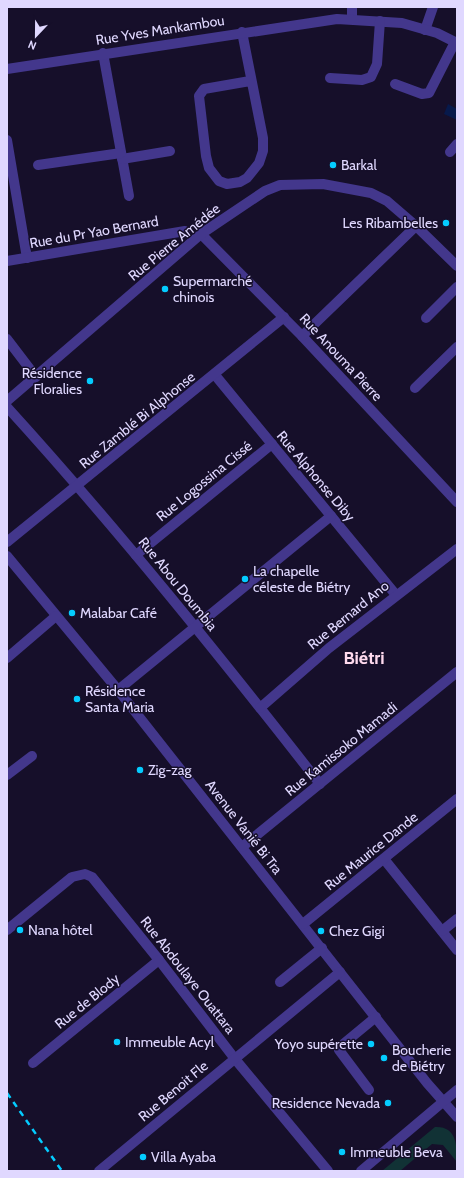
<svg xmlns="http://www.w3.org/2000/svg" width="464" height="1178" viewBox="0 0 464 1178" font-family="Cabin,sans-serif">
<rect width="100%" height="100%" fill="#160f2a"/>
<path fill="#113235" d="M 435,1127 C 457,1126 457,1146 457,1162 L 443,1145 L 432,1144 L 400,1171 L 382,1171 Z"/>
<path fill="#07194b" d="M 448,104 L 457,109 L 457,120 L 444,114 Z"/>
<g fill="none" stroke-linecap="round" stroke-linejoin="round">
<g stroke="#43378c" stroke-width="10">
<path d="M 352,19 L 352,7"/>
<path d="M 425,30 L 433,7"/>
<path d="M 242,32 L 263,138 L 263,151 L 259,163 L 247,178 L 240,182 L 227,184 L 219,181 L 209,168 L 206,156 L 199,96 L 204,89 L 250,81"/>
<path d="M 103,53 L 129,196"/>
<path d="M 7,69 L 337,19 L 402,23 L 437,33 L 457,43"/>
<path d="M 330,78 L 362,80 L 371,77 L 377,64 L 380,21"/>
<path d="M 395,84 L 422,94 L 429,93 L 455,42"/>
<path d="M 7,140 L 27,258"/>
<path d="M 450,152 L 457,144"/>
<path d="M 122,159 L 170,151"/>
<path d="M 38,165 L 121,153"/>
<path d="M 201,234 L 302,336 L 457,502"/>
<path d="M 7,261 L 185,231"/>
<path d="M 426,318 L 457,287"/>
<path d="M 302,336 L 416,226"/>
<path d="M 7,339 L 36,377"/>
<path d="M 215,375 L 396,595"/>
<path d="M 415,388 L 457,347"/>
<path d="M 7,401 L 201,234 L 265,191 L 280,185 L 323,184 L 371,193 L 387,201 L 416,226 L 457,266"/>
<path d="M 7,407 C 117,528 219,655 320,784"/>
<path d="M 7,542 L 284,317"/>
<path d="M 136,555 L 272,444"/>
<path d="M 7,556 L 118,690 L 427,1083 L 457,1117"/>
<path d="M 7,658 L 56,616"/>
<path d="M 118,690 L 331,516"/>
<path d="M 260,708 L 329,648 L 457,549"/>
<path d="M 7,775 L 32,756"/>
<path d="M 242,847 L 457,672"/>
<path d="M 384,859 L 457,950"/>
<path d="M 303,924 L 457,799"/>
<path d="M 7,930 L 72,877 L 85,874 L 92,877 L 159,960 L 235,1059 L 328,1171"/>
<path d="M 442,931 L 457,919"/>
<path d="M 280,982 L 322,948"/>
<path d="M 33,1063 L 159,960"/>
<path d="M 369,1090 L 339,1050 L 342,1045 L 376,1017"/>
<path d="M 99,1171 L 340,972"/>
<path d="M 361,1171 L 457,1090"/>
</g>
<path stroke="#04ccff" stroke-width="2.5" stroke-dasharray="6 5" stroke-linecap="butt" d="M 7,1093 L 62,1171"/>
</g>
<g fill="#04ccff" stroke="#160f2a" stroke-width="1.5">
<circle cx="333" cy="165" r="4"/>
<circle cx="446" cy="223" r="4"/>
<circle cx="165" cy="289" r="4"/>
<circle cx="90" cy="381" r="4"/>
<circle cx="245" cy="579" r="4"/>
<circle cx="72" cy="613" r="4"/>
<circle cx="77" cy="699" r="4"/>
<circle cx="140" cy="770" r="4"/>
<circle cx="20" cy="930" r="4"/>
<circle cx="321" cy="931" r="4"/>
<circle cx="117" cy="1042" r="4"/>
<circle cx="371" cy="1044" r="4"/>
<circle cx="384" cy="1058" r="4"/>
<circle cx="388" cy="1103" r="4"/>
<circle cx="342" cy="1152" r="4"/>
<circle cx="143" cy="1157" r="4"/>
</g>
<g text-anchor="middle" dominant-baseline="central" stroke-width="3" stroke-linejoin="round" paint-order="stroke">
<g font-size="14" fill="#e0d8ff" stroke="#160f2a">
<text transform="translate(160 30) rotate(-9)">Rue Yves Mankambou</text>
<text transform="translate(94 232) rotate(-10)">Rue du Pr Yao Bernard</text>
<text transform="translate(174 242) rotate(-39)">Rue Pierre Amédée</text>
<text transform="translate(341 357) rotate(47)">Rue Anouma Pierre</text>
<text transform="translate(137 420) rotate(-39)">Rue Zamblé Bi Alphonse</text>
<text transform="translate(316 476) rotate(50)">Rue Alphonse Diby</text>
<text transform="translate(204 481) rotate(-39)">Rue Logossina Cissé</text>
<text transform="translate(178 584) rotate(51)">Rue Abou Doumbia</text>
<text transform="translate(348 615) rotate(-39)">Rue Bernard Ano</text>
<text transform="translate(341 749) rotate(-39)">Rue Kamissoko Mamadi</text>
<text transform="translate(244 827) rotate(52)">Avenue Vanié Bi Tra</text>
<text transform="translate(371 851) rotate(-39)">Rue Maurice Dande</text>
<text transform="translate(188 975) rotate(52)">Rue Abdoulaye Ouattara</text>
<text transform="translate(87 1001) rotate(-39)">Rue de Blody</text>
<text transform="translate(173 1091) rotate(-40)">Rue Benoit Fle</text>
</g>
<g font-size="14" fill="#e0d8ff" stroke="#160f2a" text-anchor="start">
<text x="341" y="165">Barkal</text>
<text x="438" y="223" text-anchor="end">Les Ribambelles</text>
<text x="173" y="281">Supermarché<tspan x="173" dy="16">chinois</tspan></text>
<text x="82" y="373" text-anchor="end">Résidence<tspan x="82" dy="16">Floralies</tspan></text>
<text x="253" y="571">La chapelle<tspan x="253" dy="16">céleste de Biétry</tspan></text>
<text x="80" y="613">Malabar Café</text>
<text x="85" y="691">Résidence<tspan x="85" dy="16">Santa Maria</tspan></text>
<text x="148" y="770">Zig-zag</text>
<text x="28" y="930">Nana hôtel</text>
<text x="329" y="931">Chez Gigi</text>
<text x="125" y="1042">Immeuble Acyl</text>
<text x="363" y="1044" text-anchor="end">Yoyo supérette</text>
<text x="392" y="1050">Boucherie<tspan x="392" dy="16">de Biétry</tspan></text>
<text x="380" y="1103" text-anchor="end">Residence Nevada</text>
<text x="350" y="1152">Immeuble Beva</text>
<text x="151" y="1157">Villa Ayaba</text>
</g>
<g font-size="18" font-weight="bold" fill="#ffdaee" stroke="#160f2a">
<text x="364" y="658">Biétri</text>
</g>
</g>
<rect width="464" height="1178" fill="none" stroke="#e0d8ff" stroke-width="16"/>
<g transform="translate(36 36) rotate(202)" stroke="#160f2a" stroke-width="3" paint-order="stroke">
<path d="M0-3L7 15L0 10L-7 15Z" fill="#e0d8ff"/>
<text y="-6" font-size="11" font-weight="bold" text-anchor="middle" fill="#e0d8ff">N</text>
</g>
</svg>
